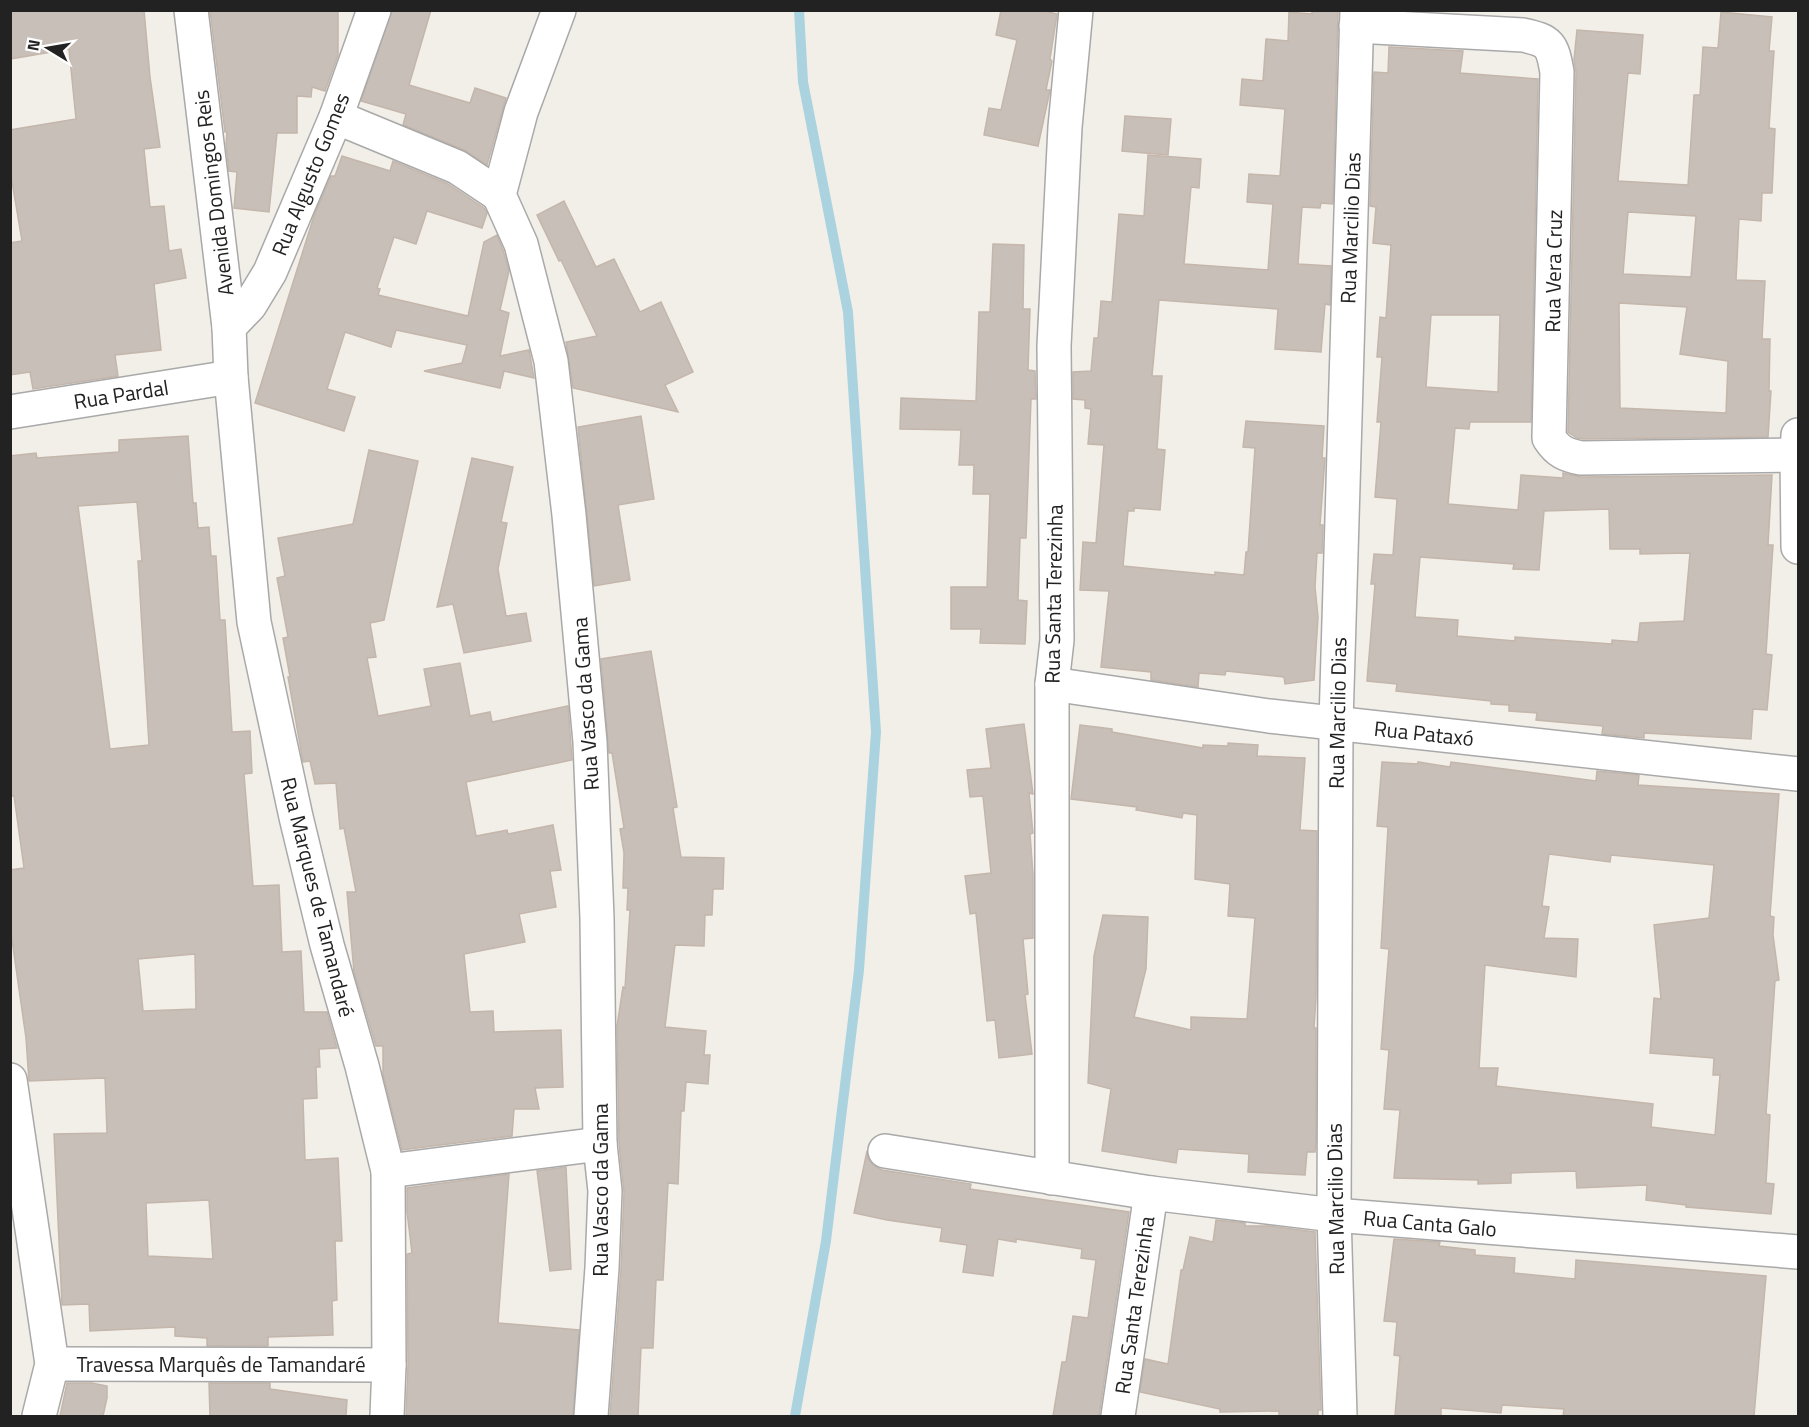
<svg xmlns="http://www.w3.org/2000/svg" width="1809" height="1427" viewBox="0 0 1809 1427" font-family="'Titillium Web',sans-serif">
<rect width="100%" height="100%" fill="#f2efe9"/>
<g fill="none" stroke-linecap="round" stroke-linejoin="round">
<path stroke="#aad3df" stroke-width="10" d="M 795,1416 L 826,1241 L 859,970 L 876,732 L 848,312 L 803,82 L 799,10"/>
</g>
<g fill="#c7bfb8" stroke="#c4b6ab" stroke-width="1.5" fill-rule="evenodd">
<path d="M 10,10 L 144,10 L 150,77 L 160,147 L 144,149 L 150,207 L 164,206 L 169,251 L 181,249 L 186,278 L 154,284 L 161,350 L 115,355 L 118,376 L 33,389 L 30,372 L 10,375 L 10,243 L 22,241 L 10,170 L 10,130 L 76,119 L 69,49 L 10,59 Z"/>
<path d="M 210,10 L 338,10 L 338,55 L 325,91 L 312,87 L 311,97 L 297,96 L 297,133 L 277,133 L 269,212 L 234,208 L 237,172 L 229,171 L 226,144 L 227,132 L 225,132 Z"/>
<path d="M 392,10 L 431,10 L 409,85 L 470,103 L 475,88 L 506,98 L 487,165 L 464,150 L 403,125 L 406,114 L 361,101 Z"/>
<path d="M 1001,10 L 1041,10 L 1057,14 L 1050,59 L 1052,61 L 1046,90 L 1050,90 L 1049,95 L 1038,146 L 984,135 L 989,108 L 1001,110 L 1017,40 L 996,35 Z"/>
<path d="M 1312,10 L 1338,10 L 1333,204 L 1321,203 L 1320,208 L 1302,207 L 1298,264 L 1331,266 L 1330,305 L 1325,304 L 1321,352 L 1275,349 L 1278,309 L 1159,300 L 1152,376 L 1162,376 L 1157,449 L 1165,450 L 1160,510 L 1134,508 L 1134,511 L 1128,511 L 1123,566 L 1215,575 L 1215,572 L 1244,575 L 1246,552 L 1248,552 L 1255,448 L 1243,447 L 1246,421 L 1324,426 L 1322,458 L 1325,458 L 1320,525 L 1323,525 L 1322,553 L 1317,553 L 1315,587 L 1318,617 L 1314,680 L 1285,684 L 1284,677 L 1226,671 L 1225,675 L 1199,673 L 1198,687 L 1151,680 L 1151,672 L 1101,667 L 1109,591 L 1080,590 L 1083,542 L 1096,543 L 1104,445 L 1088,444 L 1091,409 L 1085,408 L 1085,400 L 1073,399 L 1073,372 L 1091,371 L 1094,338 L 1098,338 L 1101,301 L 1112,302 L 1119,214 L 1144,216 L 1148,155 L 1201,159 L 1199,188 L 1191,187 L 1184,264 L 1268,270 L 1273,204 L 1247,202 L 1249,174 L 1280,176 L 1285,109 L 1240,105 L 1242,79 L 1263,81 L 1266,39 L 1288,41 L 1289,12 L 1312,14 Z"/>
<path d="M 1721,12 L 1772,17 L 1769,51 L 1774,51 L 1769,128 L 1775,129 L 1772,193 L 1762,193 L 1761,221 L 1739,219 L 1736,280 L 1765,281 L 1762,339 L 1770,339 L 1769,391 L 1771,391 L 1768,437 L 1583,439 L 1577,438 L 1568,432 L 1576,72 L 1574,60 L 1577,30 L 1643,35 L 1640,74 L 1628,73 L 1618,181 L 1688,185 L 1694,95 L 1700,95 L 1703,47 L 1718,48 ZM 1628,212 L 1696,216 L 1691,277 L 1623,274 ZM 1619,303 L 1687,307 L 1680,354 L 1728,361 L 1726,413 L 1620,408 Z"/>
<path d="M 1389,47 L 1463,51 L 1460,73 L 1538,79 L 1531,422 L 1470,422 L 1469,429 L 1455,428 L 1448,504 L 1518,510 L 1521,475 L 1563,478 L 1563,473 L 1581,477 L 1772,475 L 1768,545 L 1773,545 L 1766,654 L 1772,655 L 1767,710 L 1753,709 L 1751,739 L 1644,733 L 1644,738 L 1602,734 L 1603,726 L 1536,720 L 1537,713 L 1509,711 L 1509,705 L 1491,704 L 1491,701 L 1396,691 L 1397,684 L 1367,681 L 1375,584 L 1371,584 L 1374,554 L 1393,555 L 1397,499 L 1375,497 L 1381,422 L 1377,422 L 1382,357 L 1377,357 L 1380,317 L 1386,318 L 1391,245 L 1373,243 L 1376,207 L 1370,206 L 1374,72 L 1388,73 ZM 1431,315 L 1500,315 L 1498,392 L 1426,387 ZM 1609,509 L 1610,549 L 1640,549 L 1640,554 L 1690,553 L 1684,621 L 1640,623 L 1638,642 L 1612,640 L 1612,644 L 1515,637 L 1515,641 L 1457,636 L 1458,620 L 1415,617 L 1420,557 L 1514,564 L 1513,569 L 1539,570 L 1544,511 Z"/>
<path d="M 1125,116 L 1171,119 L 1168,155 L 1122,151 Z"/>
<path d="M 342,156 L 390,171 L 393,161 L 448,184 L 484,208 L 487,213 L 482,228 L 427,211 L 416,244 L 394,237 L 377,288 L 380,289 L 378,295 L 468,316 L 484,242 L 497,235 L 503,250 L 509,271 L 500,310 L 509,313 L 500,356 L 529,350 L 534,378 L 504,371 L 500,388 L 424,371 L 462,363 L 467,345 L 396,330 L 391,347 L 345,332 L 327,389 L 355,397 L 344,431 L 255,403 L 314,216 L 331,176 L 335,176 Z"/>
<path d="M 564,201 L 596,267 L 614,259 L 640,312 L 661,302 L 693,372 L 665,385 L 678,412 L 573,388 L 566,342 L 597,336 L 561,260 L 559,261 L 537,215 Z"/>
<path d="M 993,244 L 1024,245 L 1023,309 L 1030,309 L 1028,370 L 1035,371 L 1036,399 L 1031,399 L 1026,538 L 1020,538 L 1018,600 L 1027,601 L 1025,644 L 980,643 L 981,629 L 951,629 L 951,587 L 987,587 L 990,494 L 973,494 L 974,465 L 959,465 L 961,430 L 900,429 L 901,398 L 976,401 L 979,312 L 990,312 Z"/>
<path d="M 641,416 L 654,499 L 618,505 L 630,580 L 594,586 L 578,427 Z"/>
<path d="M 188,436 L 193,503 L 196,503 L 198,528 L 209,527 L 211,556 L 216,556 L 220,620 L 225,620 L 232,732 L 250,731 L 252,773 L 244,774 L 253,886 L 279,885 L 282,952 L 301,951 L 304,1012 L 327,1012 L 337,1048 L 319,1049 L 320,1067 L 316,1067 L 317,1098 L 303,1099 L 305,1160 L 338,1158 L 342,1241 L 335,1241 L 337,1300 L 332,1301 L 333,1335 L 268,1337 L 268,1346 L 207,1346 L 207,1338 L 175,1336 L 175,1327 L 90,1331 L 89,1304 L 62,1305 L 54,1134 L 107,1133 L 105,1078 L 29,1081 L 26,1038 L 10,926 L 10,870 L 24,868 L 14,796 L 10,796 L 10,456 L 36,453 L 37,458 L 119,452 L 119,440 ZM 137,502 L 142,561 L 138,561 L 149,745 L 110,749 L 78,506 ZM 195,954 L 196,1009 L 143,1011 L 138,959 ZM 209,1200 L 213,1259 L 148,1256 L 146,1203 Z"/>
<path d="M 369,450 L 418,461 L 384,620 L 370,623 L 376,657 L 367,658 L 378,716 L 431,706 L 424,669 L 460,663 L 470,716 L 490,712 L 492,722 L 568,706 L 572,760 L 466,782 L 476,836 L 507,830 L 508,834 L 553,825 L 561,870 L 550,871 L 556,907 L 519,914 L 525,942 L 464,954 L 470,1012 L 493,1011 L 494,1032 L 561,1030 L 563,1087 L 535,1088 L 539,1109 L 514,1109 L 512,1136 L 402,1150 L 383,1075 L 383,1046 L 376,1046 L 354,972 L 347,892 L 356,892 L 344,828 L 340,829 L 336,783 L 315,784 L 310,761 L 303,762 L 288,677 L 290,677 L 283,638 L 288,637 L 277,578 L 285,576 L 278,538 L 353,524 Z"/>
<path d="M 472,458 L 513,467 L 501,522 L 507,523 L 498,569 L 506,616 L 526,613 L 531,641 L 464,653 L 453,604 L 437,607 Z"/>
<path d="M 651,651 L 677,807 L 673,808 L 681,857 L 724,858 L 723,889 L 713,889 L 712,915 L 705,915 L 704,946 L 675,945 L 665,1027 L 706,1031 L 704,1055 L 710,1055 L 708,1084 L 686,1082 L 684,1111 L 681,1111 L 678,1184 L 668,1183 L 663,1280 L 656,1280 L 653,1348 L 641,1348 L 638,1416 L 610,1416 L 621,1269 L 624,1192 L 619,1143 L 617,1026 L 623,987 L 625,988 L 630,910 L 627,910 L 628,888 L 623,888 L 624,853 L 620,829 L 624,828 L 612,753 L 609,753 L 601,659 Z"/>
<path d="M 1024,724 L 1033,794 L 1029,793 L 1033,833 L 1030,834 L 1033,874 L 1033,938 L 1023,939 L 1028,994 L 1025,995 L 1032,1054 L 999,1058 L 995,1020 L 987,1021 L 976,913 L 970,914 L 965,876 L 991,873 L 983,796 L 970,797 L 967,770 L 991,768 L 986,729 Z"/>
<path d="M 1080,725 L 1112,729 L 1112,732 L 1203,748 L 1203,745 L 1228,746 L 1228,743 L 1258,745 L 1257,756 L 1305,758 L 1300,830 L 1317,831 L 1316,997 L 1314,1028 L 1316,1028 L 1316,1140 L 1315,1152 L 1307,1152 L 1305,1175 L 1248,1172 L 1249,1154 L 1178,1149 L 1176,1163 L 1102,1151 L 1111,1089 L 1088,1083 L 1094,956 L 1103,915 L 1148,917 L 1146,969 L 1134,1017 L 1191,1030 L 1191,1017 L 1247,1019 L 1255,918 L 1228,916 L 1230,884 L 1195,879 L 1197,815 L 1183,813 L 1182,818 L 1136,810 L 1137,807 L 1071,799 Z"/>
<path d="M 1382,762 L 1418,764 L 1418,762 L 1450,767 L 1451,762 L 1596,781 L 1597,771 L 1639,775 L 1638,785 L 1779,794 L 1770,916 L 1774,917 L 1773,935 L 1779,980 L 1775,981 L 1766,1114 L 1770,1115 L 1766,1183 L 1774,1184 L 1771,1214 L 1686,1207 L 1686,1205 L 1646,1200 L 1647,1185 L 1577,1188 L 1576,1171 L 1511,1173 L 1511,1183 L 1478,1184 L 1478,1180 L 1394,1178 L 1400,1110 L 1384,1109 L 1389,1050 L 1381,1049 L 1389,949 L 1381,948 L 1388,827 L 1377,826 ZM 1549,854 L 1610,862 L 1611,855 L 1714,865 L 1709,918 L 1654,925 L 1661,999 L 1654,998 L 1650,1053 L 1714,1058 L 1713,1075 L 1720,1075 L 1715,1135 L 1651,1127 L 1653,1104 L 1496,1086 L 1498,1068 L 1479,1068 L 1485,965 L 1576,977 L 1578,939 L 1544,938 L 1549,907 L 1542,906 Z"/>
<path d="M 867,1151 L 868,1158 L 873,1165 L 882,1170 L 971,1184 L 970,1189 L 1129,1212 L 1099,1416 L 1053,1416 L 1062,1362 L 1066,1362 L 1073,1316 L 1088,1318 L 1096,1260 L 1081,1258 L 1082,1249 L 1016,1239 L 1016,1242 L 998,1239 L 993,1276 L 963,1272 L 967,1245 L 940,1241 L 942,1228 L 887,1220 L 854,1213 Z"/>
<path d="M 566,1167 L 571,1269 L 550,1271 L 537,1171 Z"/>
<path d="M 509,1174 L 498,1323 L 579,1330 L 573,1416 L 406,1416 L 408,1365 L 407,1254 L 412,1253 L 407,1212 L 407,1188 Z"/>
<path d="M 1216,1220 L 1245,1223 L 1245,1226 L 1268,1226 L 1315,1232 L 1321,1410 L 1318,1410 L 1318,1416 L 1279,1416 L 1279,1411 L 1220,1412 L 1220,1409 L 1140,1392 L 1145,1359 L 1168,1364 L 1181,1270 L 1183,1270 L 1190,1237 L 1213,1242 Z"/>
<path d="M 1394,1239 L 1440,1242 L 1439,1246 L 1475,1250 L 1475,1255 L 1515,1258 L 1514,1273 L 1575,1279 L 1576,1260 L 1766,1276 L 1754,1416 L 1563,1416 L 1564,1409 L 1502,1405 L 1501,1413 L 1441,1408 L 1441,1416 L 1395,1416 L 1400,1356 L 1394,1355 L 1397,1322 L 1384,1321 Z"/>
<path d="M 67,1383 L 92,1383 L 107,1386 L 107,1398 L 103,1416 L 60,1416 Z"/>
<path d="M 209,1383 L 270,1383 L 270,1389 L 347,1400 L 346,1416 L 210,1416 Z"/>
</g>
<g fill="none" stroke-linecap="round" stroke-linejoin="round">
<defs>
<g id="minor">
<path d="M 191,10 L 229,327 L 231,377 L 254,622 L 296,817 L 327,945 L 362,1066 L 388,1171 L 389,1365 L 387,1416"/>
<path d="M 559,10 L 521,112 L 499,195 L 521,244 L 551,361 L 569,515 L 590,742 L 597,918 L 600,1144 L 605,1191 L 602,1268 L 591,1416"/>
<path d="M 1356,26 L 1523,35 C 1550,41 1552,44 1557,72 L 1549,438 C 1558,452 1566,455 1581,458 L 1797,455"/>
<path d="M 336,117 L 457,167 L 499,195"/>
<path d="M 229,327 L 250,305 L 270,272 L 336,117 L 374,10"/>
<path d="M 10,412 L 231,377"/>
<path d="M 1798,435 L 1797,455 L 1798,547"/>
<path d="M 1052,684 L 1269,716 L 1798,774"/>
<path d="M 10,1080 L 52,1364 L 39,1416"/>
<path d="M 885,1151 L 1151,1193 L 1334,1215 L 1798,1252"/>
<path d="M 388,1171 L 600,1144"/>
<path d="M 1052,1178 L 1052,684 L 1057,640 L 1054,346 L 1065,127 L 1076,10"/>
<path d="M 52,1364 L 389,1365"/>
<path d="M 1118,1416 L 1151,1193"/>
<path d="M 1340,1416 L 1334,1215 L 1336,723 L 1357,10"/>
</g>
</defs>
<use href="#minor" stroke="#a9a9a9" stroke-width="36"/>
<use href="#minor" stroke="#fff" stroke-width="33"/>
</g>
<g text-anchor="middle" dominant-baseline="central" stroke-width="6" stroke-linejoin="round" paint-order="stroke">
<g font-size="21" fill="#222" stroke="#fff">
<text transform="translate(310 174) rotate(-68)">Rua Algusto Gomes</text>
<text transform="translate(213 193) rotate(-97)">Avenida Domingos Reis</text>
<text transform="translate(1350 228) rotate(-88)">Rua Marcilio Dias</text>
<text transform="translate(1553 271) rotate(-89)">Rua Vera Cruz</text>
<text transform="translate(121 394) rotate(-9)">Rua Pardal</text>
<text transform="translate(1053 594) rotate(-89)">Rua Santa Terezinha</text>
<text transform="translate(585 704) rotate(-94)">Rua Vasco da Gama</text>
<text transform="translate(1337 713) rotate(-89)">Rua Marcilio Dias</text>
<text transform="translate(1424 733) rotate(6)">Rua Pataxó</text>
<text transform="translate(318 897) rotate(76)">Rua Marques de Tamandaré</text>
<text transform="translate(600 1190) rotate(-90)">Rua Vasco da Gama</text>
<text transform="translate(1335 1199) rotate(-91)">Rua Marcilio Dias</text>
<text transform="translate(1430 1223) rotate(5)">Rua Canta Galo</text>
<text transform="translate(1134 1305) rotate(-82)">Rua Santa Terezinha</text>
<text x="221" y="1364">Travessa Marquês de Tamandaré</text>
</g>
</g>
<rect width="1809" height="1427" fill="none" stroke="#222222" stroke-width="24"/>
<g transform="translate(48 48) rotate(281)" stroke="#ffffff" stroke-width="4.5" paint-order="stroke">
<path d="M0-4.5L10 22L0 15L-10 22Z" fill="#222222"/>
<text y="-9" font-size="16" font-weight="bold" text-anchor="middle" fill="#222222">N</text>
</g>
</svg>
